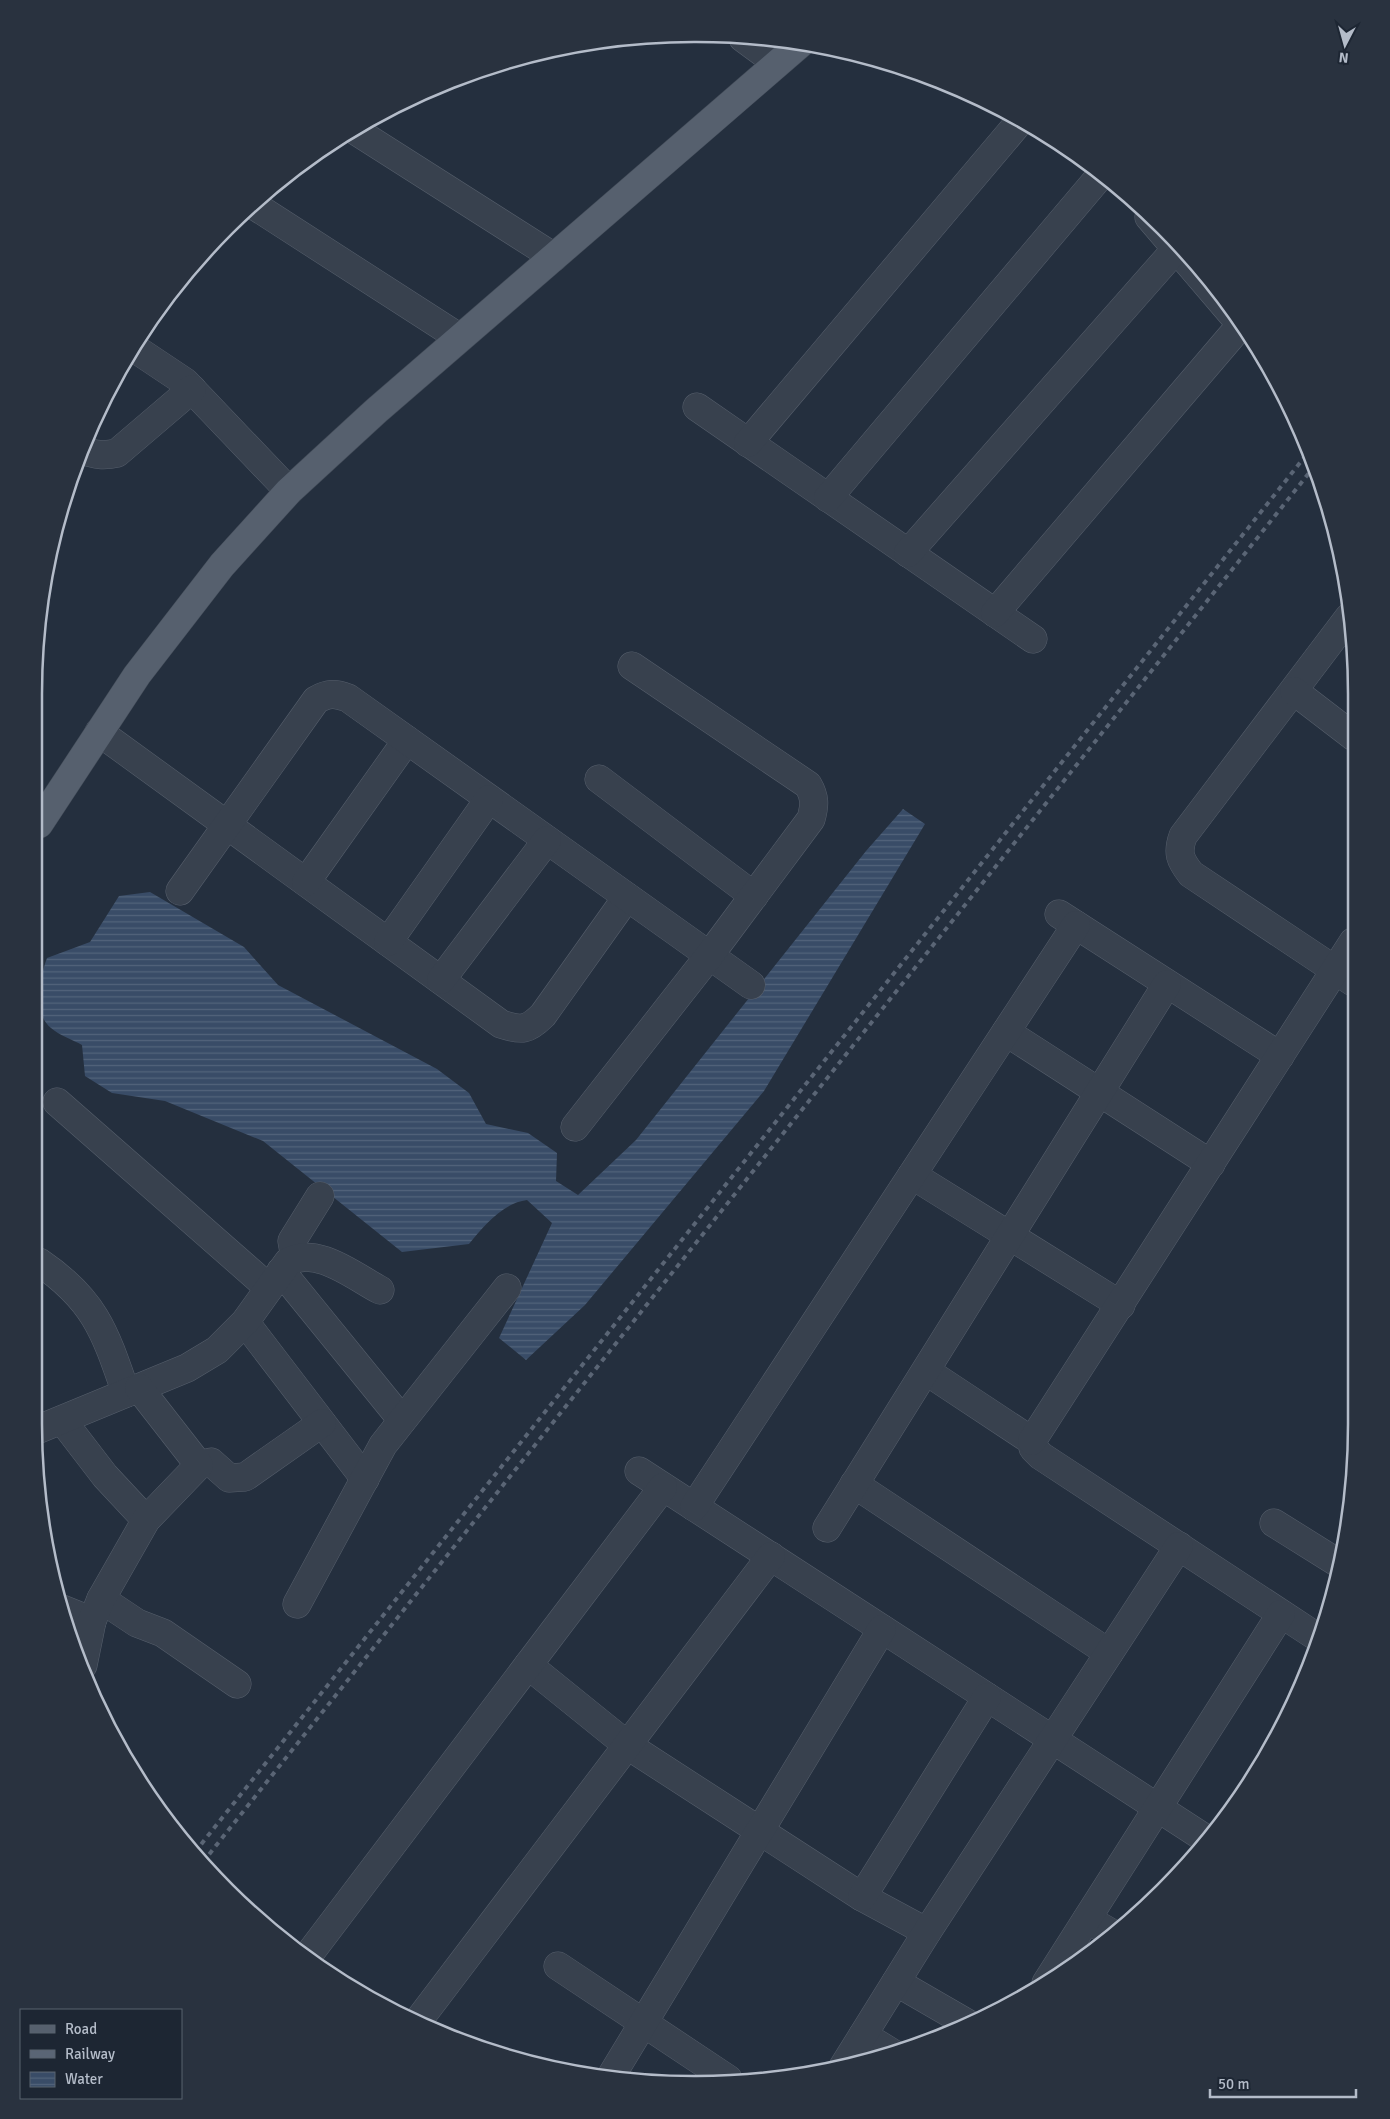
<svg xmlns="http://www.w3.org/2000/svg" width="1390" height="2119" viewBox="0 0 1390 2119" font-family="Signika,sans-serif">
<defs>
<pattern id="water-rules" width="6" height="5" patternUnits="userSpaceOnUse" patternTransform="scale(1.25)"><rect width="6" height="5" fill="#394c67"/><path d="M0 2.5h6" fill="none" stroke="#53647b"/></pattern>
</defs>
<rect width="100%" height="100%" fill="#242f3e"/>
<path fill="url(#water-rules)" d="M 903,809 L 925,824 L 764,1091 L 585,1305 L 526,1360 L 499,1338 L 552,1223 L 527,1200 C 502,1203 483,1227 469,1244 L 402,1252 L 263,1141 L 165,1101 L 112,1093 L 85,1076 L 82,1045 C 73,1040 59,1035 51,1028 C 32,1013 40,977 47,958 L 90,942 L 119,896 L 150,892 L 244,947 L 278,985 L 437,1069 L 469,1093 L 486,1124 L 528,1133 L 557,1153 L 556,1181 L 578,1195 L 636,1140 L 866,851 Z"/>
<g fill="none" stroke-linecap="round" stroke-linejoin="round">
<defs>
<g id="minor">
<path d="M 743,38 L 777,63"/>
<path d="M 356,131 L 554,257"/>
<path d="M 255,206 L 460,338"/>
<path d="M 1149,217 L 1237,320"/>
<path d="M 137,350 L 185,382 L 289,491"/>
<path d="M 697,407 L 1033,639"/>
<path d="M 748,443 L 1021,120"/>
<path d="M 82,450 C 95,455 104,456 117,453 L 192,389"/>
<path d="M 828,498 L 1100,176"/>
<path d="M 908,553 L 1176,249"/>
<path d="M 995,613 L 1240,326"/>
<path d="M 1349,617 L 1183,836 C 1177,853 1180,860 1191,874 L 1353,982"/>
<path d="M 1294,691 L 1354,737"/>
<path d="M 99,732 L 501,1024 C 522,1031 528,1030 543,1015 L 627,897"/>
<path d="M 599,779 L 754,896"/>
<path d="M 306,882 L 407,740"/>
<path d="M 180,891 L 316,700 C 328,693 335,693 348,698 L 751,985"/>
<path d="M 1059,914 L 1280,1056"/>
<path d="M 388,942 L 489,799"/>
<path d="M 441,980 L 547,840"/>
<path d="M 1006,1032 L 1211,1164"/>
<path d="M 57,1102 L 269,1288"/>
<path d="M 575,1127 L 709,956 L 811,819 C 815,805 815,797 808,785 L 632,666"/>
<path d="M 912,1175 L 1121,1305"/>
<path d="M 295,1258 L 292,1241 L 320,1196"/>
<path d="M 39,1262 C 95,1300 105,1332 126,1393"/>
<path d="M 281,1271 L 402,1420"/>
<path d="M 245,1322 L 365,1479"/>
<path d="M 926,1371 L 1032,1441 L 1033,1448 L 1041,1456 L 1320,1639"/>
<path d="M 62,1420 L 105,1476 L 146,1520"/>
<path d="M 39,1429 L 187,1368 L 217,1350 L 245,1322 L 288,1262 C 316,1245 355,1277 380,1290"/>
<path d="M 1032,1441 L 1353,942"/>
<path d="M 199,1465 L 211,1462 L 229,1478 L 245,1477 L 322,1423"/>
<path d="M 639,1471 L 1206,1839"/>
<path d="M 854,1484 L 1109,1653"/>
<path d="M 694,1507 L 1076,925"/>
<path d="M 1274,1523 L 1338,1563"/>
<path d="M 827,1528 L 1167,984"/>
<path d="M 101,1599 L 137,1623 L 163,1633 L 237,1684"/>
<path d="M 297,1604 L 383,1445 L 507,1288"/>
<path d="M 62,1609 L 92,1621"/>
<path d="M 83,1665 L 92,1621 L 101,1599 L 146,1520 L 199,1465 L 139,1388"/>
<path d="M 528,1665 L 627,1745 L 862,1897 L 927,1932"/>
<path d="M 862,1897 L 987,1697"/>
<path d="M 1087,1919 L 1113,1934"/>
<path d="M 307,1957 L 663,1487"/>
<path d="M 558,1966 L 728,2079"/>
<path d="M 896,1982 L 967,2023"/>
<path d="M 1046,1983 L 1281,1614"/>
<path d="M 418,2021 L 771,1556"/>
<path d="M 863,2035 L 894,2054"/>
<path d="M 843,2067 L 927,1932 L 1179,1546"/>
<path d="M 610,2078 L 882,1629"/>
</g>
<path id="major" d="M 39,824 L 137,675 L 222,565 L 289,491 L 376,411 L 800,44"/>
</defs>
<use href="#minor" stroke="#565f6c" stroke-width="29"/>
<use href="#major" stroke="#414a57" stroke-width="29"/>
<use href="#minor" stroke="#38414e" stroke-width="28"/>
<use href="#major" stroke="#56606e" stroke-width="28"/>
<g stroke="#5a6575" stroke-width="4" stroke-dasharray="5 5" stroke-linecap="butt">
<path d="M 195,1852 L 1307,454"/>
<path d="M 203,1862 L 1313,468"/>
</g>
</g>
<path d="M0 0H1390V2119H0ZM694 42H696A652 652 0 0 1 1348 694V1424A652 652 0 0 1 696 2076H694A652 652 0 0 1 42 1424V694A652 652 0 0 1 694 42Z" fill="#29323f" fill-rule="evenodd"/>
<path fill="none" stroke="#b4bcc9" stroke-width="2.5" d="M694 42H696A652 652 0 0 1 1348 694V1424A652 652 0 0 1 696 2076H694A652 652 0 0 1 42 1424V694A652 652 0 0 1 694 42Z"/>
<rect x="20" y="2009" width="162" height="90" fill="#1d2633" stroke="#59626f"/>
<rect x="30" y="2025" width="25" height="8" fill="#56606e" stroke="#59626f"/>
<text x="65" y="2034" font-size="15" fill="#b4bcc9">Road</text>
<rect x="30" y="2050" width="25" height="8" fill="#5a6575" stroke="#59626f"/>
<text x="65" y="2059" font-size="15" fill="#b4bcc9">Railway</text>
<rect x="30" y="2072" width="25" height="15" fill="url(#water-rules)" stroke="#59626f"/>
<text x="65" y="2084" font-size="15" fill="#b4bcc9">Water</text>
<g transform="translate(1345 45) rotate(186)" stroke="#1d2633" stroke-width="4" paint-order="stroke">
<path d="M0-4L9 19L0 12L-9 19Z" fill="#b4bcc9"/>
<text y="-8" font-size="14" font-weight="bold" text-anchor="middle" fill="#b4bcc9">N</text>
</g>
<path d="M1210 2089v8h146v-8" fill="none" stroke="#b4bcc9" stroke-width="2.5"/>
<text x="1218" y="2089" font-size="15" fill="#b4bcc9" stroke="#1d2633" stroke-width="4" paint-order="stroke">50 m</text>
</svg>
